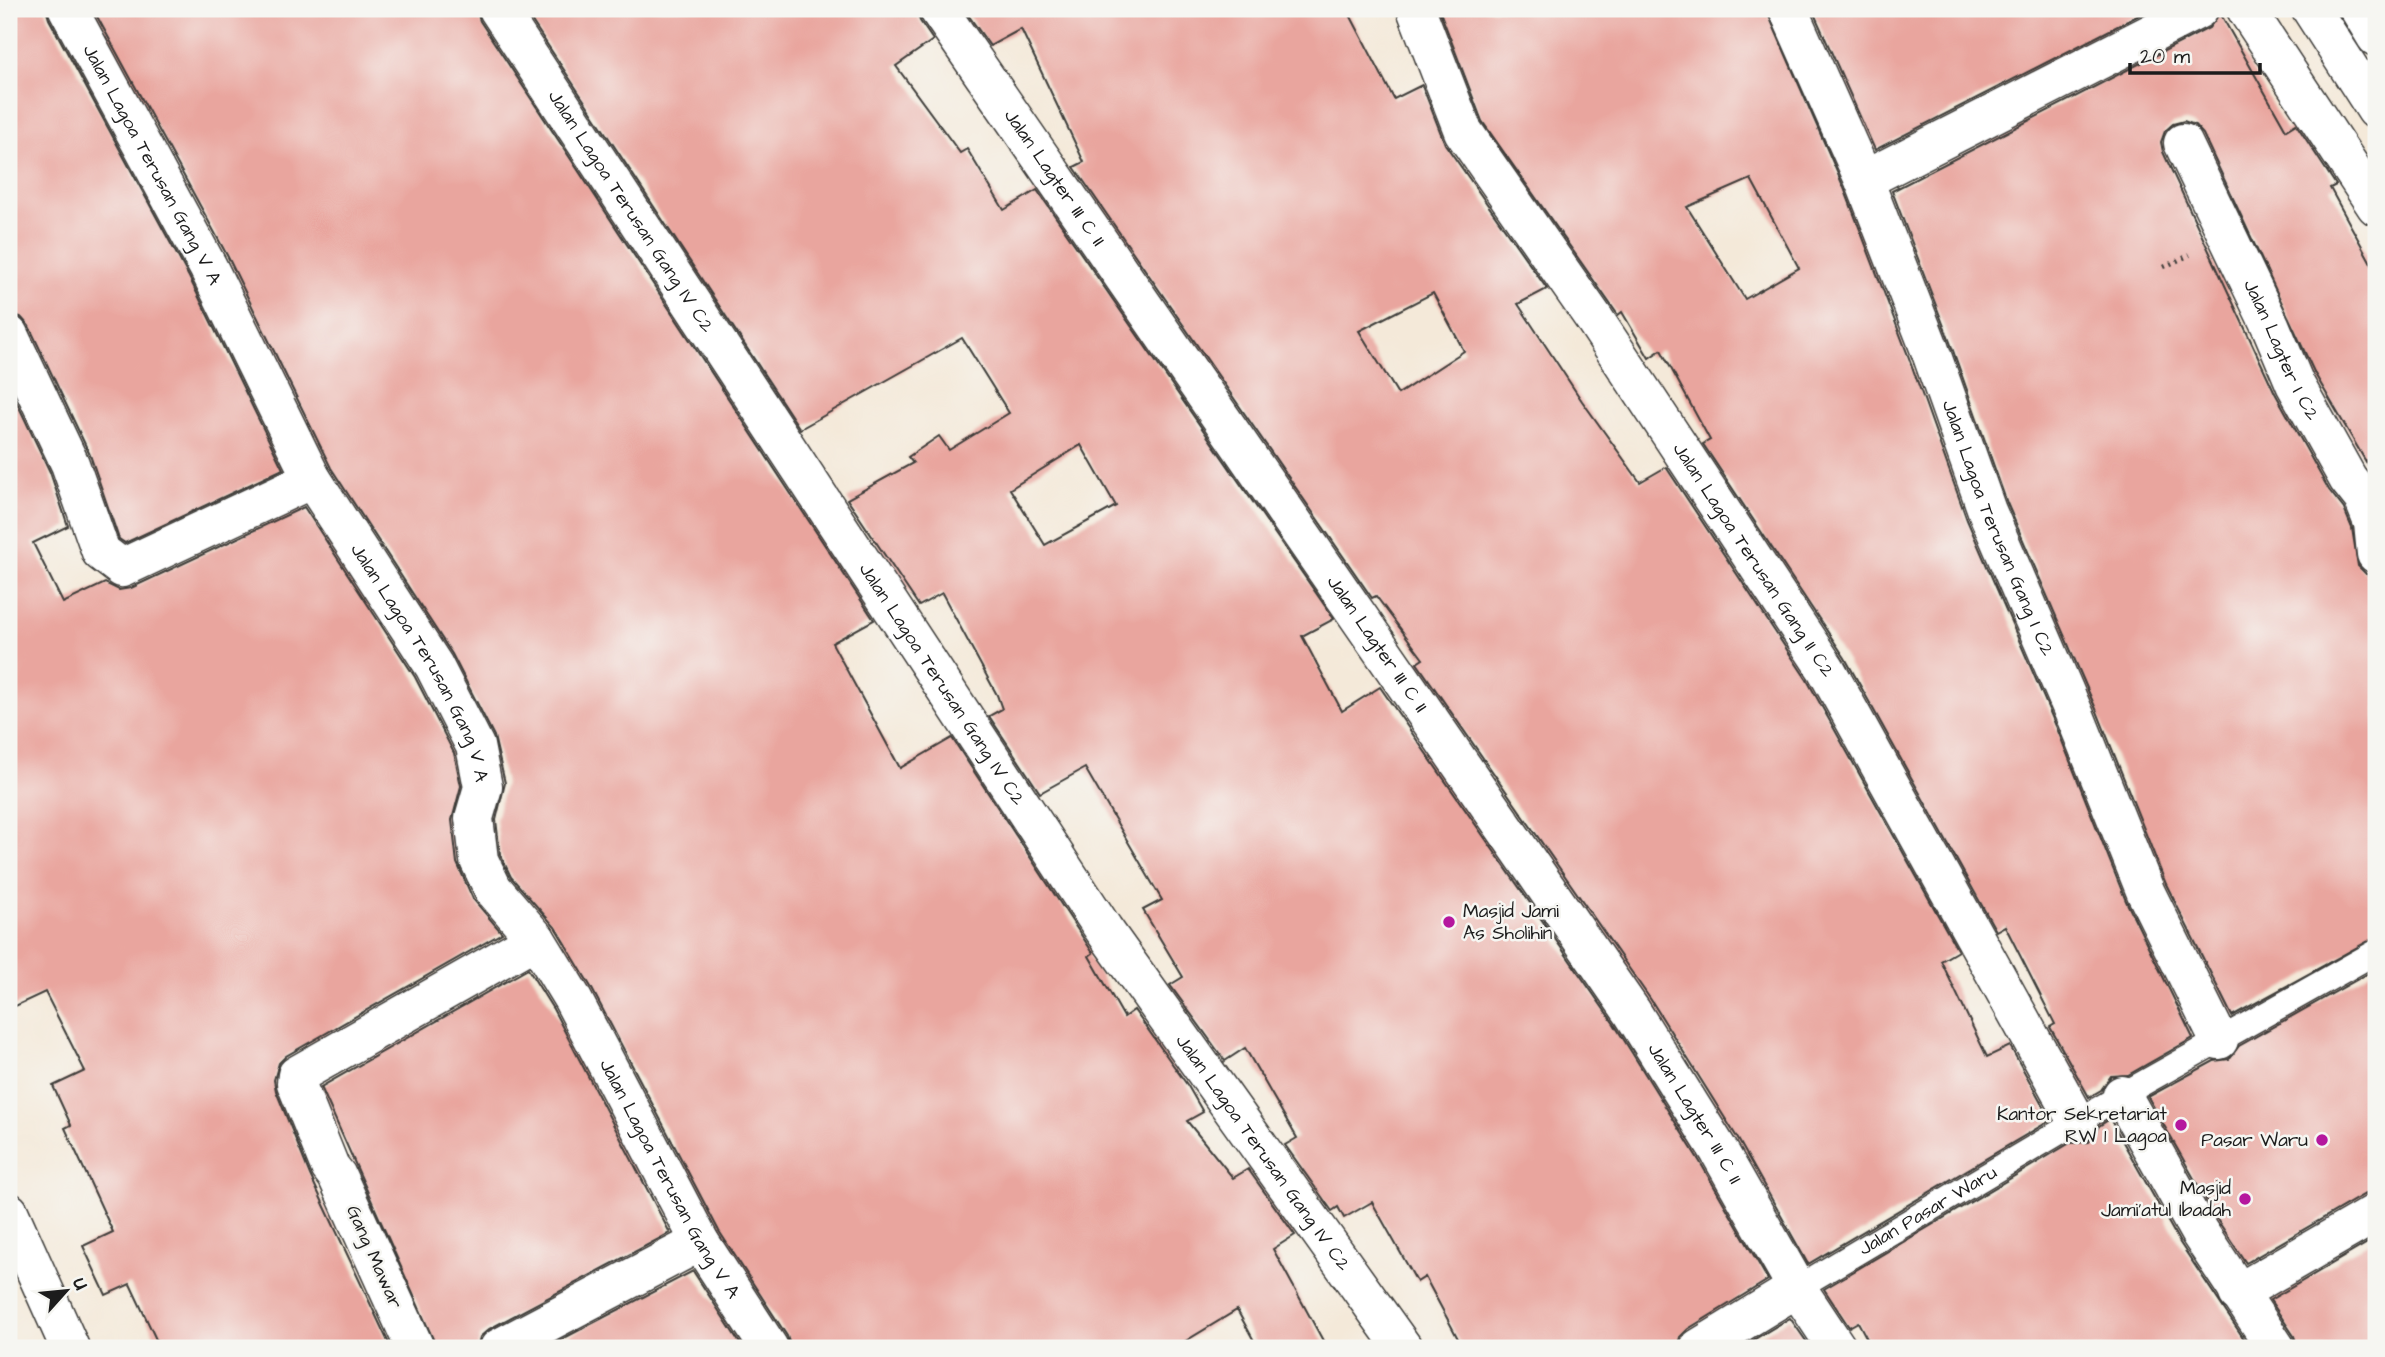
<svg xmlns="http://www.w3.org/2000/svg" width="2385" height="1357" viewBox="0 0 2385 1357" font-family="'Architects Daughter',sans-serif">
<rect width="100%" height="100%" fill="#f6f6f2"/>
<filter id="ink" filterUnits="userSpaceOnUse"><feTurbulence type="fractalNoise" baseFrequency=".0143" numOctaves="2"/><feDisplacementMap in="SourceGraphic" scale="14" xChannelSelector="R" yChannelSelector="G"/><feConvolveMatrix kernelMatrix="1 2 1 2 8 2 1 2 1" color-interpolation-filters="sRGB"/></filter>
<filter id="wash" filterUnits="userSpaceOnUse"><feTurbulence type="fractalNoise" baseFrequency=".00686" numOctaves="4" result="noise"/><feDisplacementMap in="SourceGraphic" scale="28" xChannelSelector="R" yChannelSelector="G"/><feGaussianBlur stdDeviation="1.57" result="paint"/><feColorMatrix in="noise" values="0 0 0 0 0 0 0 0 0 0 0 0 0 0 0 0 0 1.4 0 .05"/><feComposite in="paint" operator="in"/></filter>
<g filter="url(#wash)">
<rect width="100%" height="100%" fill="#f4e9d9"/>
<g id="blocks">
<g fill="#e9a59e" fill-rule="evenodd">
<path d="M 9,9 L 46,9 L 49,19 L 189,277 L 283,469 L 125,543 L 119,539 L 90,455 L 29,326 L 21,317 L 9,313 Z"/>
<path d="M 93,9 L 476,9 L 480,21 L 874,620 L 832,643 L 900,768 L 952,738 L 1093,953 L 1089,956 L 1124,1017 L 1134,1010 L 1188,1086 L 1203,1112 L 1187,1121 L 1233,1178 L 1248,1169 L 1295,1235 L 1273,1249 L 1327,1348 L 1258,1348 L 1237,1310 L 1174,1348 L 791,1348 L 787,1336 L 719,1231 L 591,987 L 555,927 L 511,877 L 500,854 L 496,820 L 505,783 L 494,736 L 452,654 L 331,468 L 228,257 Z"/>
<path d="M 524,9 L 916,9 L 920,21 L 933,40 L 896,66 L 960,153 L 967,149 L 1004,210 L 1037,190 L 1334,619 L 1302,636 L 1342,711 L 1380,687 L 1614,1024 L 1700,1162 L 1768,1280 L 1688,1329 L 1680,1337 L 1677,1348 L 1463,1348 L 1425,1277 L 1417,1282 L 1372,1202 L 1344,1218 L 1338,1207 L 1332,1211 L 1285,1145 L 1297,1138 L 1245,1048 L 1225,1061 L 1170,985 L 1183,977 L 1143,910 L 1162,900 L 1085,768 L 1040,793 L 989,716 L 1002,709 L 997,695 L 942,593 L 919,606 L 847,499 L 913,463 L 908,457 L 939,436 L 949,450 L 1009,413 L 962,338 L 800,429 ZM 1081,445 L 1116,506 L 1045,545 L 1010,489 Z"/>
<path d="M 964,9 L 1347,9 L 1394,99 L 1422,85 L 1445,144 L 1547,289 L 1518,304 L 1582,401 L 1640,482 L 1666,467 L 1807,680 L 1958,951 L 1941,961 L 1987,1057 L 2010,1046 L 2051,1120 L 1808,1264 L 1738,1139 L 1651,1000 L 1417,663 L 1423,659 L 1376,596 L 1372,598 L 1074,167 L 1084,162 L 1021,29 L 990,46 ZM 1433,293 L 1464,351 L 1398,394 L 1359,331 Z"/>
<path d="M 1439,9 L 1766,9 L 1844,188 L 1909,358 L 1967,520 L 2056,726 L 2126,901 L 2193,1038 L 2128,1075 L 2111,1076 L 2101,1090 L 2089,1097 L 2050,1027 L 2055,1024 L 2005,926 L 1996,931 L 1845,658 L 1703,444 L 1710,440 L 1661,350 L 1649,358 L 1622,312 L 1618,315 L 1482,121 ZM 1751,179 L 1799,268 L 1745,299 L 1687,207 Z"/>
<path d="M 1812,9 L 2151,9 L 1875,150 Z"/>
<path d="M 2220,13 L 2286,130 L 2296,124 L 2336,185 L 2330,188 L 2376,272 L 2376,479 L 2315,374 L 2203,134 L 2195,125 L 2184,121 L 2173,124 L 2165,131 L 2161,142 L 2163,152 L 2275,393 L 2329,490 L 2344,509 L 2352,528 L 2358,566 L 2366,574 L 2376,576 L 2376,937 L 2232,1016 L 2166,884 L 2096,709 L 2007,503 L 1950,342 L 1892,191 L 2209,28 Z"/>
<path d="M 9,386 L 50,472 L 68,526 L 33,543 L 63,603 L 105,583 L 119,590 L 131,588 L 304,507 L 415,677 L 454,753 L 461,786 L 452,820 L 457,863 L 473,899 L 502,933 L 286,1056 L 279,1063 L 274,1080 L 276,1091 L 310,1175 L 391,1348 L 160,1348 L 130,1284 L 106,1295 L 83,1246 L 113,1232 L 65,1128 L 71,1125 L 53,1086 L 85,1071 L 45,992 L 9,1009 Z"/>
<path d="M 528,969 L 553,1009 L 670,1233 L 489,1329 L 480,1337 L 477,1348 L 437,1348 L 321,1087 Z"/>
<path d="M 2376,969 L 2376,1191 L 2365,1194 L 2246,1263 L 2218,1221 L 2148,1097 L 2214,1061 L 2229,1059 L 2239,1046 Z"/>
<path d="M 2110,1119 L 2180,1243 L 2250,1348 L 1872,1348 L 1858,1322 L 1849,1327 L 1824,1289 L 2070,1143 L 2089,1142 L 2099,1126 Z"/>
<path d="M 2376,1238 L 2376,1348 L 2298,1348 L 2294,1336 L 2270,1300 Z"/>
<path d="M 693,1271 L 743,1348 L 545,1348 Z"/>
<path d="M 1790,1318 L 1811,1348 L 1740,1348 Z"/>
</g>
</g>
</g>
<g filter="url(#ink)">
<use href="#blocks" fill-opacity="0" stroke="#3c3b38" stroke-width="2"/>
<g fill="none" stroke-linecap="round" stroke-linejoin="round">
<defs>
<g id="lane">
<path id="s1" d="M 1797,1288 L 2122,1095 L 2376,952"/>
</g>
<g id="street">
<path id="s2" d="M 68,9 L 208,267 L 312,479 L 434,666 L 475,746 L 483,787 L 474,818 L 479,860 L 493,889 L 536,939 L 572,998 L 700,1242 L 769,1348"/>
<path id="s3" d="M 498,9 L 1104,930 L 1403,1348"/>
<path id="s4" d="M 938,9 L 1632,1012 L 1719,1151 L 1797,1288 L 1837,1348"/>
<path id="s5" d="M 1416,9 L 1463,131 L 1595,320 L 1826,669 L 2078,1123"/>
<path id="s6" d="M 1788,9 L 1864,180 L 1930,350 L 1987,511 L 2076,718 L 2146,893 L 2219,1040"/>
<path id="s7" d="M 2183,143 L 2271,327 L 2295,384 L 2348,479 L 2363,498 L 2373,523 L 2376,554"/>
<path d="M 1864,180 L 2199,9"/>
<path d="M 9,335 L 70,464 L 101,552 L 122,568 L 312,479"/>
<path d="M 2122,1095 L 2199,1232 L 2276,1348"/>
<path d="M 2238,1293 L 2376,1213"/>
<path d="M 415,1348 L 337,1176 L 330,1167 L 296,1083 L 297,1075 L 536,939"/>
<path d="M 499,1348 L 700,1242"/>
<path d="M 1699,1348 L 1797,1288"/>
</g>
<path id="secondary" d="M 9,1212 L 70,1348"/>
<g id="highway">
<path d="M 2246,9 L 2376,206"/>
<path d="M 2311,9 L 2376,110"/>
<path d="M 2359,9 L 2376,37"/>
</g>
</defs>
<use href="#lane" stroke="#3c3b38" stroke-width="27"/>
<use href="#street" stroke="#3c3b38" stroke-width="41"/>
<use href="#secondary" stroke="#3c3b38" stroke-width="41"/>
<use href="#highway" stroke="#3c3b38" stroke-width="41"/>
<path stroke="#3c3b38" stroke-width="4.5" stroke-dasharray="2 5" stroke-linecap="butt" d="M 2164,267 L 2190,255"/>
<use href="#lane" stroke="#fff" stroke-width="24"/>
<use href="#street" stroke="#fff" stroke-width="38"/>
<use href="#secondary" stroke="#fff" stroke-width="38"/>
<use href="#highway" stroke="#fff" stroke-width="38"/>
</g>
</g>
<g fill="#b5179e" stroke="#f6f6f2" stroke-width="2.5">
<circle cx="1449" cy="922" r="7"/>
<circle cx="2181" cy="1125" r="7"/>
<circle cx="2322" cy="1140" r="7"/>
<circle cx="2245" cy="1199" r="7"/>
</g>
<g text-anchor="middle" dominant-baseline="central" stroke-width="5" stroke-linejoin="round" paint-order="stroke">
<g font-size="19" fill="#1c1c1c" stroke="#f6f6f2">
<text stroke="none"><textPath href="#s2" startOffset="177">Jalan Lagoa Terusan Gang V A</textPath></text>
<text stroke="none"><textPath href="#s4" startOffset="205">Jalan Lagter III C II</textPath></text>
<text stroke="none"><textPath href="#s3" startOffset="242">Jalan Lagoa Terusan Gang IV C2</textPath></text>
<text stroke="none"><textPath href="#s7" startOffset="229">Jalan Lagter I C2</textPath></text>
<text stroke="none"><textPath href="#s6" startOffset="560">Jalan Lagoa Terusan Gang I C2</textPath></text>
<text stroke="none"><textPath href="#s5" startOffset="649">Jalan Lagoa Terusan Gang II C2</textPath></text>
<text stroke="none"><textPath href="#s4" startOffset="772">Jalan Lagter III C II</textPath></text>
<text stroke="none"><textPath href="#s2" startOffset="744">Jalan Lagoa Terusan Gang V A</textPath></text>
<text stroke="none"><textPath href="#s3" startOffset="808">Jalan Lagoa Terusan Gang IV C2</textPath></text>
<text stroke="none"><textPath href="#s4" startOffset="1339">Jalan Lagter III C II</textPath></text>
<text stroke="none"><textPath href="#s3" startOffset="1376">Jalan Lagoa Terusan Gang IV C2</textPath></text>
<text stroke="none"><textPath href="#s2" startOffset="1332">Jalan Lagoa Terusan Gang V A</textPath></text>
<text stroke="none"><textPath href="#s1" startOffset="152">Jalan Pasar Waru</textPath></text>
<text transform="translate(374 1257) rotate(66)">Gang Mawar</text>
</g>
<g font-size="19" fill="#1c1c1c" stroke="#f6f6f2" text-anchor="end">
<text x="1463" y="911" text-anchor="start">Masjid Jami<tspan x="1463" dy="22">As Sholihin</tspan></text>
<text x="2167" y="1114">Kantor Sekretariat<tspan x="2167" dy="22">RW 1 Lagoa</tspan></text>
<text x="2308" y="1140">Pasar Waru</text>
<text x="2231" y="1188">Masjid<tspan x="2231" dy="22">Jami'atul Ibadah</tspan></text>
</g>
</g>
<rect width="2385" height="1357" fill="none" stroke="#f6f6f2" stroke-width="35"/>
<g transform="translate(66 1291) rotate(63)" stroke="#f6f6f2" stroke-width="5" paint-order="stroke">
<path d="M0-5L12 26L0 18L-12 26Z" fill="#1c1c1c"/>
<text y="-10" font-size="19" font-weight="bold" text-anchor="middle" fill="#1c1c1c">U</text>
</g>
<path d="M2130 63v10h130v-10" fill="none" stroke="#1c1c1c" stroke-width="3.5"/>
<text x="2140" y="63" font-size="21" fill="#1c1c1c" stroke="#f6f6f2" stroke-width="5" paint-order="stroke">20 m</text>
</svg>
